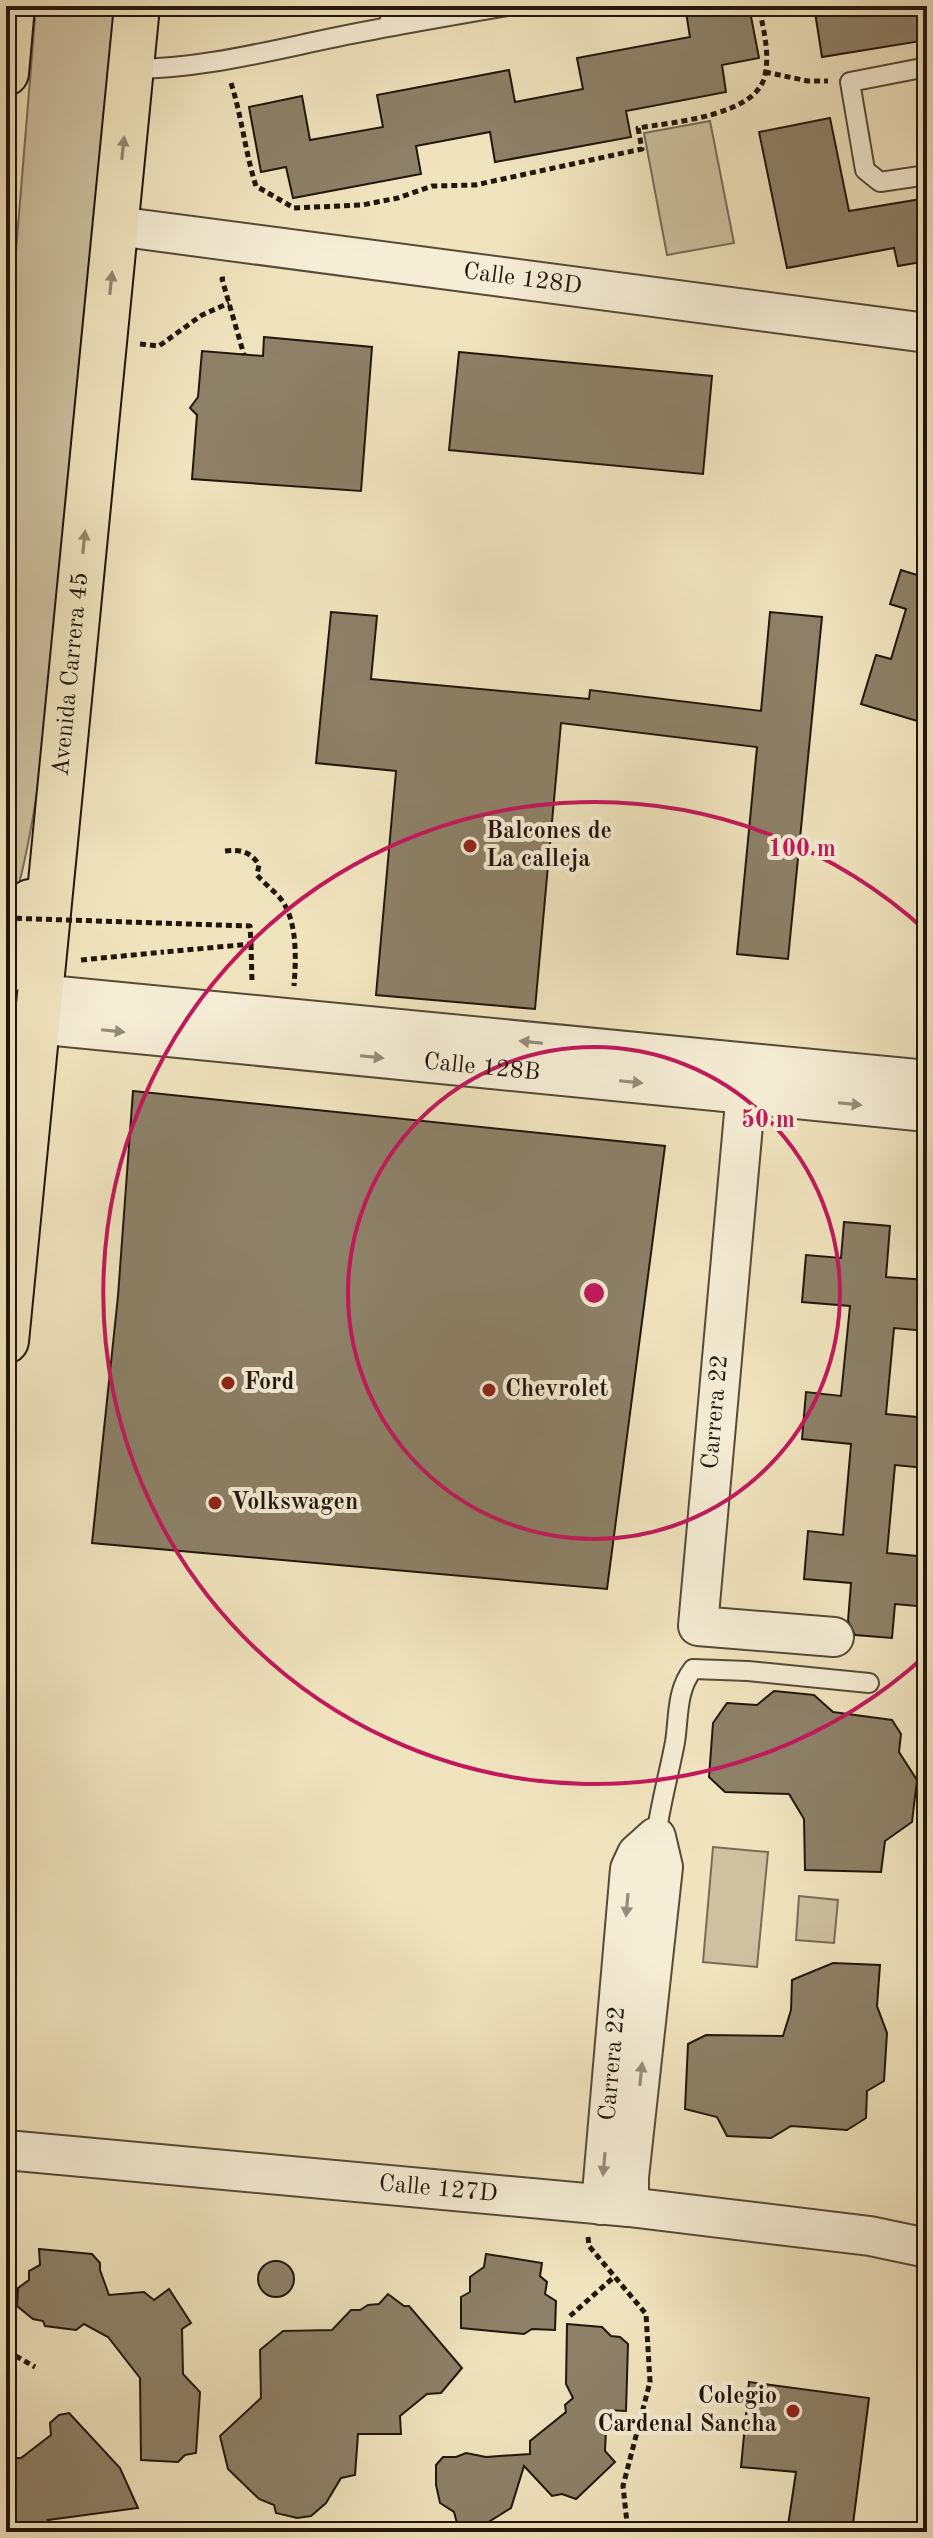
<svg xmlns="http://www.w3.org/2000/svg" width="933" height="2538" viewBox="0 0 933 2538" font-family="'Old Standard TT',serif">
<rect width="100%" height="100%" fill="#f0e4be"/>
<filter id="stains"><feTurbulence type="fractalNoise" baseFrequency=".0025" numOctaves="4"/><feColorMatrix values="0 0 0 0 .2 0 0 0 0 .09 0 0 0 0 .02 0 0 0 .5 -.17"/></filter>
<radialGradient id="worn" r=".72"><stop offset=".6" stop-color="#630" stop-opacity="0"/><stop offset="1" stop-color="#630" stop-opacity=".3"/></radialGradient>
<g fill="#cdc1a0" stroke="#786c56" stroke-width="2">
<path d="M 36,6 L 119,6 C 101,205 82,404 59,602 C 46,711 40,825 6,930 L 6,373 Z"/>
<path d="M 710,121 L 734,243 L 667,255 L 644,133 Z"/>
<path d="M 15,990 L 6,1099 L 6,1010 Z"/>
<path d="M 713,1847 L 768,1852 L 757,1967 L 703,1962 Z"/>
<path d="M 799,1896 L 838,1900 L 834,1943 L 796,1940 Z"/>
</g>
<g fill="#8d8168" stroke="#22160b" stroke-width="2">
<path d="M 685,6 L 749,6 L 759,58 L 722,65 L 726,92 L 626,111 L 631,137 L 495,162 L 490,132 L 416,146 L 421,174 L 293,198 L 286,167 L 261,172 L 249,107 L 302,96 L 310,140 L 383,127 L 377,95 L 509,70 L 515,102 L 583,89 L 577,58 L 690,37 Z"/>
<path d="M 814,6 L 927,6 L 927,40 L 822,57 Z"/>
<path d="M 830,118 L 849,211 L 927,198 L 927,261 L 898,266 L 894,248 L 787,268 L 759,132 Z"/>
<path d="M 264,337 L 372,347 L 361,491 L 192,479 L 197,415 L 190,408 L 198,397 L 202,351 L 263,356 Z"/>
<path d="M 459,352 L 712,376 L 703,474 L 449,450 Z"/>
<path d="M 920,562 L 927,563 L 927,724 L 861,704 L 876,655 L 891,659 L 906,609 L 890,604 L 901,570 L 917,575 Z"/>
<path d="M 331,612 L 377,616 L 371,679 L 589,699 L 590,690 L 761,711 L 770,612 L 822,617 L 788,959 L 737,954 L 757,747 L 561,723 L 535,1009 L 376,995 L 396,771 L 316,763 Z"/>
<path d="M 133,1091 L 665,1146 L 607,1589 L 92,1543 L 118,1296 Z"/>
<path d="M 844,1222 L 890,1226 L 886,1277 L 927,1280 L 926,1331 L 894,1328 L 886,1414 L 927,1418 L 925,1468 L 895,1465 L 887,1553 L 927,1557 L 927,1607 L 895,1604 L 892,1638 L 855,1635 L 848,1621 L 851,1583 L 804,1579 L 808,1531 L 843,1535 L 851,1444 L 802,1439 L 806,1392 L 841,1396 L 850,1306 L 802,1302 L 806,1255 L 841,1258 Z"/>
<path d="M 774,1691 L 814,1695 L 833,1712 L 892,1720 L 901,1734 L 899,1752 L 917,1780 L 912,1822 L 885,1841 L 881,1872 L 805,1870 L 804,1819 L 789,1794 L 725,1792 L 709,1777 L 713,1723 L 727,1703 L 757,1705 Z"/>
<path d="M 833,1963 L 880,1965 L 877,2006 L 887,2033 L 884,2081 L 867,2091 L 866,2118 L 847,2130 L 791,2126 L 771,2138 L 727,2136 L 717,2117 L 685,2109 L 688,2044 L 706,2035 L 783,2036 L 791,2010 L 792,1980 Z"/>
<path d="M 39,2249 L 92,2254 L 100,2263 L 100,2270 L 109,2295 L 144,2292 L 154,2300 L 169,2289 L 191,2323 L 182,2329 L 183,2374 L 200,2392 L 196,2453 L 185,2455 L 178,2462 L 141,2460 L 140,2378 L 108,2337 L 84,2324 L 76,2330 L 45,2326 L 43,2321 L 33,2319 L 17,2306 L 18,2288 L 29,2280 L 29,2271 L 40,2265 Z"/>
<path d="M 486,2254 L 542,2263 L 540,2276 L 547,2282 L 545,2294 L 556,2301 L 555,2330 L 532,2329 L 524,2334 L 461,2328 L 461,2297 L 470,2292 L 470,2277 L 484,2267 Z"/>
<circle cx="276" cy="2279" r="18"/>
<path d="M 388,2294 L 404,2306 L 409,2306 L 462,2368 L 441,2393 L 427,2394 L 400,2416 L 401,2434 L 358,2434 L 355,2475 L 341,2478 L 326,2503 L 311,2516 L 297,2518 L 276,2513 L 274,2505 L 259,2499 L 228,2469 L 220,2436 L 261,2398 L 260,2350 L 283,2331 L 332,2330 L 351,2310 L 360,2310 L 368,2305 L 379,2304 Z"/>
<path d="M 567,2324 L 602,2327 L 611,2336 L 620,2337 L 628,2344 L 626,2411 L 607,2410 L 605,2451 L 615,2462 L 576,2499 L 562,2494 L 552,2496 L 524,2466 L 511,2508 L 482,2526 L 458,2527 L 454,2512 L 440,2503 L 436,2485 L 436,2465 L 443,2457 L 456,2457 L 466,2453 L 486,2457 L 530,2454 L 530,2441 L 566,2412 L 565,2405 L 573,2398 L 566,2384 Z"/>
<path d="M 749,2382 L 869,2398 L 852,2532 L 787,2532 L 796,2472 L 741,2467 Z"/>
<path d="M 69,2413 L 120,2468 L 138,2508 L 48,2520 L 59,2532 L 13,2532 L 6,2525 L 6,2466 L 14,2458 L 21,2458 L 51,2435 L 50,2423 L 59,2415 Z"/>
</g>
<g fill="none" stroke-linecap="round" stroke-linejoin="round">
<defs>
<g id="service">
<path d="M 389,26 L 392,6"/>
<path d="M 927,67 L 850,82 L 865,170 L 880,182 L 927,175"/>
<path d="M 131,69 C 199,69 265,52 332,38 C 390,26 449,16 508,6"/>
<path d="M 656,1837 C 660,1805 669,1774 675,1742 C 679,1717 676,1691 693,1669 L 748,1671 L 869,1683"/>
</g>
<g id="minor">
<path id="s1" d="M 116,226 L 927,333"/>
<path d="M 38,994 L 927,1080"/>
<path id="s2" d="M 36,1024 L 927,1112"/>
<path d="M 748,1069 L 698,1626 L 834,1637"/>
<path id="s3" d="M 6,2150 L 629,2207 L 870,2236 L 927,2248"/>
<path id="s4" d="M 601,2205 L 630,1869 L 637,1854 L 656,1837 L 663,1867 L 629,2177 L 629,2207"/>
</g>
<g id="trunk">
<path d="M 6,73 L 12,6"/>
<path d="M 6,971 L 30,902"/>
<path id="s5" d="M 6,1341 L 137,6"/>
</g>
</defs>
<use href="#service" stroke="#564a38" stroke-width="22"/>
<use href="#minor" stroke="#564a38" stroke-width="42"/>
<use href="#trunk" stroke="#22160b" stroke-width="48"/>
<g stroke="#22160b" stroke-width="5" stroke-dasharray="6 4" stroke-linecap="butt">
<path d="M 765,72 L 808,81 L 828,81"/>
<path d="M 231,83 C 242,117 245,152 256,186 L 294,208 L 362,205 L 398,198 L 432,186 L 475,185 L 642,149 L 638,128 C 673,122 757,116 765,75 C 770,51 763,29 759,6"/>
<path d="M 225,279 L 222,279 L 244,355"/>
<path d="M 140,344 L 159,346 L 202,315 L 229,303"/>
<path d="M 225,851 C 241,849 251,852 259,865 L 257,875 C 264,883 273,890 280,898 C 298,920 296,959 294,986"/>
<path d="M 251,944 L 252,982"/>
<path d="M 81,960 L 164,952"/>
<path d="M 588,2237 L 589,2246 L 646,2314 L 650,2382 L 623,2486 L 628,2532"/>
<path d="M 570,2316 L 614,2277"/>
<path d="M 6,2354 L 14,2355 L 35,2367"/>
</g>
<use href="#service" stroke="#f5edd5" stroke-width="18"/>
<use href="#minor" stroke="#f5edd5" stroke-width="38"/>
<use href="#trunk" stroke="#f0e4be" stroke-width="44"/>
<path stroke="#22160b" stroke-width="5" stroke-dasharray="6 4" stroke-linecap="butt" d="M 6,918 L 250,926 L 251,944 L 164,952"/>
</g>
<defs><path id="oneway-solid" d="M-6-.8H1V-3.2L6.5 0L1 3.2V.8H-6Z" transform="scale(2)"/></defs>
<g fill="#93876d">
<use href="#oneway-solid" transform="translate(123 148) rotate(-84)"/>
<use href="#oneway-solid" transform="translate(111 283) rotate(-84)"/>
<use href="#oneway-solid" transform="translate(84 542) rotate(-84)"/>
</g>
<g fill="#968c7a">
<use href="#oneway-solid" transform="translate(113 1031) rotate(6)"/>
<use href="#oneway-solid" transform="translate(531 1042) rotate(-174)"/>
<use href="#oneway-solid" transform="translate(372 1057) rotate(6)"/>
<use href="#oneway-solid" transform="translate(631 1082) rotate(6)"/>
<use href="#oneway-solid" transform="translate(850 1104) rotate(6)"/>
<use href="#oneway-solid" transform="translate(627 1905) rotate(95)"/>
<use href="#oneway-solid" transform="translate(641 2074) rotate(-84)"/>
<use href="#oneway-solid" transform="translate(604 2164) rotate(95)"/>
</g>
<g fill="none" stroke="#c2185b" stroke-width="4">
<circle cx="594" cy="1293" r="246"/>
<path d="M926 1655A491 491 0 1 1 926 931"/>
</g>
<g fill="#8f2418" stroke="#f5edd5" stroke-width="3">
<circle cx="470" cy="846" r="8"/>
<circle cx="228" cy="1383" r="8"/>
<circle cx="489" cy="1390" r="8"/>
<circle cx="215" cy="1503" r="8"/>
<circle cx="793" cy="2411" r="8"/>
</g>
<g text-anchor="middle" dominant-baseline="central" stroke-width="8" stroke-linejoin="round" paint-order="stroke">
<g font-size="24" fill="#22160b" stroke="#f5edd5">
<text stroke="none"><textPath href="#s1" startOffset="410">Calle 128D</textPath></text>
<text stroke="none"><textPath href="#s5" startOffset="670">Avenida Carrera 45</textPath></text>
<text stroke="none"><textPath href="#s2" startOffset="448">Calle 128B</textPath></text>
<text transform="translate(716 1412) rotate(-85)">Carrera 22</text>
<text stroke="none"><textPath href="#s4" startOffset="142">Carrera 22</textPath></text>
<text stroke="none"><textPath href="#s3" startOffset="434">Calle 127D</textPath></text>
</g>
<g font-size="24" font-weight="bold" fill="#22160b" stroke="#f5edd5" text-anchor="start">
<text x="486" y="832">Balcones de<tspan x="486" dy="28">La calleja</tspan></text>
<text x="244" y="1383">Ford</text>
<text x="505" y="1390">Chevrolet</text>
<text x="231" y="1503">Volkswagen</text>
<text x="777" y="2397" text-anchor="end">Colegio<tspan x="777" dy="28">Cardenal Sancha</tspan></text>
</g>
</g>
<circle cx="594" cy="1293" r="12" fill="#c2185b" stroke="#f5edd5" stroke-width="4"/>
<g font-size="24" text-anchor="middle" font-weight="bold" fill="#c2185b" stroke="#f5edd5" stroke-width="8" stroke-linejoin="round" paint-order="stroke">
<text x="802" y="856">100 m</text>
<text x="768" y="1127">50 m</text>
</g>
<rect width="933" height="2538" fill="none" stroke="#f0e4be" stroke-width="32"/>
<rect x="8" y="8" width="917" height="2522" fill="none" stroke="#22160b" stroke-width="4"/>
<rect x="16" y="16" width="901" height="2506" fill="none" stroke="#22160b" stroke-width="2"/>
<rect width="100%" height="100%" filter="url(#stains)"/>
<rect width="100%" height="100%" fill="url(#worn)"/>
</svg>
